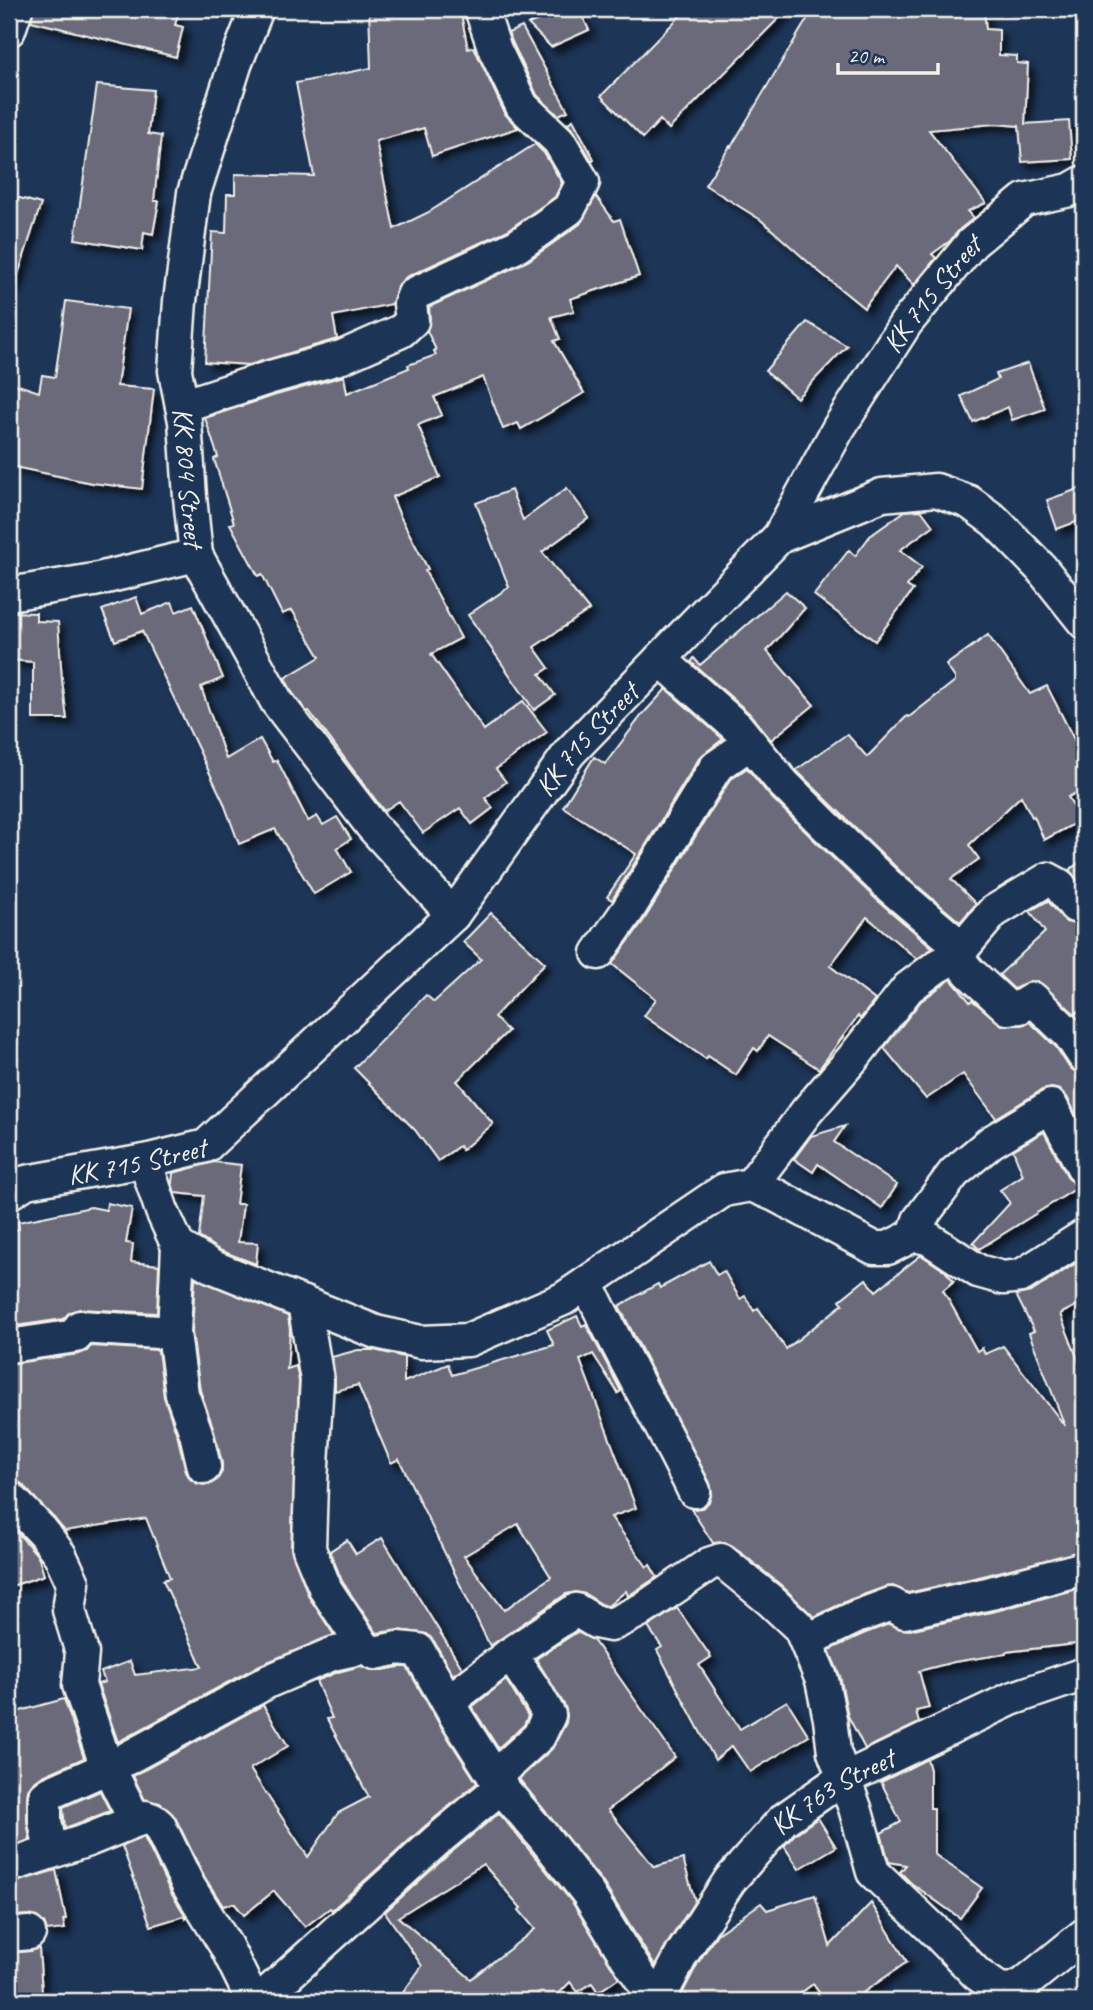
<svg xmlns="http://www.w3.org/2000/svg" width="1093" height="2010" viewBox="0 0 1093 2010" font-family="Caveat,sans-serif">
<defs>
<filter id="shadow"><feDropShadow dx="6" dy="6" stdDeviation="3.5" flood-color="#0009"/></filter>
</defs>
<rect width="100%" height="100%" fill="#1d3557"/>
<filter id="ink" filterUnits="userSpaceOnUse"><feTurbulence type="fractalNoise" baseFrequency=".0143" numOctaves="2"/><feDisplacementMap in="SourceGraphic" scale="14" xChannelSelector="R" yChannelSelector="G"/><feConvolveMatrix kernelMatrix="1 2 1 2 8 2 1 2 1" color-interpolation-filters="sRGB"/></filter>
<g filter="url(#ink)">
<g fill="#6a6a7a" stroke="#f4f1e8" stroke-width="2" fill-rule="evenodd" filter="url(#shadow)">
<path d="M 34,9 L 156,9 L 178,14 L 175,25 L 183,27 L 176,57 L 31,21 Z"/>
<path d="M 369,9 L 460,9 L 468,49 L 474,47 L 505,114 L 518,128 L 432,156 L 424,128 L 376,141 L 394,229 L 429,212 L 535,144 L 544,153 L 562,183 L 555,197 L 508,230 L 406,277 L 397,287 L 392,304 L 333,316 L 337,339 L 249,365 L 205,362 L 212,232 L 226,233 L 227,194 L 235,194 L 235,174 L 314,176 L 296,83 L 371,68 Z"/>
<path d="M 547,9 L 579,9 L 589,30 L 551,47 L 528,24 L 550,16 Z"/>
<path d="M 687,9 L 788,9 L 669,129 L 660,120 L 643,138 L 601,96 Z"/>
<path d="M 813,9 L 984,9 L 986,29 L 999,30 L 999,55 L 1017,56 L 1017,63 L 1028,64 L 1025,124 L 1069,121 L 1072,159 L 1022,162 L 1019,126 L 994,124 L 929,130 L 986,203 L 968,211 L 974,218 L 960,229 L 950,241 L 932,254 L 936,258 L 914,285 L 896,266 L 864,308 L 817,270 L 761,220 L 705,185 L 730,146 L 731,147 Z"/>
<path d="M 522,27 L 568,111 L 558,115 L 537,95 L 508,33 Z"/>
<path d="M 97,85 L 153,90 L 148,134 L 161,136 L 154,201 L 159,201 L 153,234 L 144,232 L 142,250 L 75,239 Z"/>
<path d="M 573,120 L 594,159 L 592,161 L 575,132 L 567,124 Z"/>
<path d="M 9,195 L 41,204 L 14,287 L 9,286 Z"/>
<path d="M 596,196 L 614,221 L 620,219 L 639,276 L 570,299 L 574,311 L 551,317 L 560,339 L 554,341 L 584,393 L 521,429 L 518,423 L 503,429 L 483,377 L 434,397 L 442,415 L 418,425 L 440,477 L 392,497 L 400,516 L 428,569 L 425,571 L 461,638 L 431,654 L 484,730 L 523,701 L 547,732 L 496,769 L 506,782 L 485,798 L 493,808 L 472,824 L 460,808 L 423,833 L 399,801 L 384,811 L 309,711 L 307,712 L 292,692 L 285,678 L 320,657 L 292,610 L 282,614 L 262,574 L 258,576 L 230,524 L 234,523 L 214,459 L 218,457 L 205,418 L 276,395 L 344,376 L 347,393 L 409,368 L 408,365 L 436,355 L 434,351 L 436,350 L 427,331 L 430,319 L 429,307 L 528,261 L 580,224 Z"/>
<path d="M 66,301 L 128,309 L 117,386 L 154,389 L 142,489 L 92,483 L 9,466 L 9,382 L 39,392 L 42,375 L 55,377 Z"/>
<path d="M 807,322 L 847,346 L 797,398 L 765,371 Z"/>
<path d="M 1028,363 L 1045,409 L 1012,420 L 1008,407 L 973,422 L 961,396 L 998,379 L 996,374 Z"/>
<path d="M 1084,487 L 1084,519 L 1057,529 L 1047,500 Z"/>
<path d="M 567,488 L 589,518 L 542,552 L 589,610 L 534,647 L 549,668 L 540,674 L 555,695 L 534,710 L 468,615 L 509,587 L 476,503 L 511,490 L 523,520 Z"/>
<path d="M 921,510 L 933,526 L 900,550 L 922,567 L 907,586 L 913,590 L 875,641 L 814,595 L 849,550 L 855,556 L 870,536 L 905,511 Z"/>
<path d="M 786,591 L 805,608 L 767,651 L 814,705 L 771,740 L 749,713 L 691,662 L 694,658 L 700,665 Z"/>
<path d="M 136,597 L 142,614 L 172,602 L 176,612 L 193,605 L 223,678 L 201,687 L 226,759 L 260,739 L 273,762 L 277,760 L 308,821 L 317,816 L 323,825 L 337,817 L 351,839 L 337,848 L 351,872 L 314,894 L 275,829 L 239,844 L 223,801 L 142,631 L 115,641 L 102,610 Z"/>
<path d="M 9,612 L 36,613 L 36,621 L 58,622 L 62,680 L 67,719 L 33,719 L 33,662 L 9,660 Z"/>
<path d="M 988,635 L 1030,694 L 1047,686 L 1084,759 L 1084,789 L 1068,797 L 1081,820 L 1044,840 L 1034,816 L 1032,817 L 1021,796 L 969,845 L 979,859 L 951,879 L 976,904 L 960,922 L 901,872 L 796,770 L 847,734 L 867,757 L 907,716 L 909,717 L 955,681 L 955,678 L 946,665 Z"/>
<path d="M 666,689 L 723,739 L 700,757 L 612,900 L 607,897 L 636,854 L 563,807 L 594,757 L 605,764 L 642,715 Z"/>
<path d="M 747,768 L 770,796 L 811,837 L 876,899 L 933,948 L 917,959 L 867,917 L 830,966 L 875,1000 L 860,1019 L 858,1016 L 819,1069 L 768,1036 L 758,1051 L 754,1048 L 736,1075 L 708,1056 L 706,1059 L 644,1016 L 656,999 L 612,964 L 644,920 L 730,780 Z"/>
<path d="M 1084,859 L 1084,888 L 1069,870 Z"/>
<path d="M 1048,901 L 1066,922 L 1084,925 L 1084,1006 L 1075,1014 L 1039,982 L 1030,981 L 1014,989 L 999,975 L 1045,932 L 1030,911 Z"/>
<path d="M 491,913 L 545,963 L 494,1017 L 508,1031 L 457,1081 L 493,1124 L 462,1150 L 459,1146 L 438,1161 L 415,1130 L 354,1068 L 426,995 L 434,1002 L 481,959 L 463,942 Z"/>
<path d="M 951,979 L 970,1002 L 972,1000 L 1002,1025 L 1022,1025 L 1030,1022 L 1056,1047 L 1069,1067 L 1077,1073 L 1084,1074 L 1084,1130 L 1067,1097 L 1060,1090 L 1052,1088 L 1042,1090 L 996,1118 L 963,1074 L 926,1099 L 884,1048 L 921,1001 Z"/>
<path d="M 845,1126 L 834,1142 L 897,1185 L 882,1208 L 818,1164 L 813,1172 L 794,1159 L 811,1136 Z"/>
<path d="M 1044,1132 L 1068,1178 L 1074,1184 L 1080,1186 L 979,1249 L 973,1243 L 1010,1203 L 1000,1190 L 1023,1175 L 1013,1150 Z"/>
<path d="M 214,1162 L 241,1165 L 236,1204 L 243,1204 L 238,1242 L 258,1243 L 256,1264 L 219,1250 L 199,1237 L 204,1196 L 175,1193 L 172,1183 L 173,1173 Z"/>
<path d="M 107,1203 L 132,1208 L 126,1243 L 133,1244 L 131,1262 L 159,1265 L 157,1313 L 80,1309 L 70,1312 L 63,1319 L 9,1327 L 9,1231 L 19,1229 L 18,1222 L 91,1207 L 106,1210 Z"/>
<path d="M 921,1255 L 945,1271 L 954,1281 L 943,1290 L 977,1351 L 982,1348 L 985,1354 L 1003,1346 L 1065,1426 L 1029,1333 L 1034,1331 L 1016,1295 L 1031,1292 L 1084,1258 L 1084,1302 L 1060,1314 L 1084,1375 L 1084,1550 L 987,1575 L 908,1593 L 893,1586 L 885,1587 L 849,1600 L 814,1617 L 782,1586 L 733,1546 L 724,1542 L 713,1543 L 691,1509 L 702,1508 L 709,1502 L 712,1493 L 710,1483 L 619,1306 L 658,1284 L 660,1288 L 709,1261 L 717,1275 L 724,1271 L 740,1299 L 745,1296 L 754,1311 L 758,1308 L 786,1349 L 843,1304 L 840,1300 L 866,1279 L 876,1291 Z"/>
<path d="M 195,1278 L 288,1316 L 290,1330 L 287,1369 L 296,1366 L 299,1381 L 291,1549 L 309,1597 L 334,1635 L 260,1665 L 118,1742 L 98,1684 L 105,1682 L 101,1672 L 130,1661 L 135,1675 L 202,1667 L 163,1580 L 170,1578 L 146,1518 L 65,1531 L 22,1484 L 15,1480 L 9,1479 L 9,1364 L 79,1354 L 87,1351 L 91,1346 L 158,1350 L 164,1397 L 178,1438 L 186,1472 L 190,1479 L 198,1484 L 209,1485 L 217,1480 L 222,1472 L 222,1463 L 213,1427 L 200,1390 L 192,1332 Z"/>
<path d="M 577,1316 L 582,1326 L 586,1324 L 621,1391 L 618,1393 L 593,1354 L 580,1360 L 636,1508 L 611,1517 L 647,1567 L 650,1565 L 657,1577 L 628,1596 L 626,1591 L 608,1606 L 603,1605 L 585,1594 L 576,1592 L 566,1594 L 490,1646 L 399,1459 L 391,1463 L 358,1385 L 335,1391 L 335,1377 L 332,1357 L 358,1350 L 374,1350 L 404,1357 L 404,1382 L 448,1364 L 452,1375 L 554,1345 L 547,1330 ZM 518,1524 L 551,1577 L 504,1610 L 464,1556 Z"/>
<path d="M 9,1523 L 38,1556 L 44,1575 L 9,1587 Z"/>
<path d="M 382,1538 L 462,1668 L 453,1675 L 434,1641 L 427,1634 L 399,1630 L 377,1633 L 342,1581 L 330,1551 L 347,1540 L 356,1554 Z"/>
<path d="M 1084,1587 L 1084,1643 L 1006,1652 L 1006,1654 L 954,1662 L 919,1671 L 929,1708 L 916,1711 L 919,1723 L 865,1749 L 848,1716 L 840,1676 L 829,1650 L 863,1634 L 889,1624 L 897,1628 L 909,1630 L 996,1611 Z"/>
<path d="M 677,1608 L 711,1657 L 699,1665 L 740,1729 L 787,1701 L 809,1736 L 750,1772 L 732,1746 L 715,1760 L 657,1650 L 662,1647 L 648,1627 Z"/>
<path d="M 577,1632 L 593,1640 L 675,1757 L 608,1810 L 654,1867 L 683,1859 L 695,1901 L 667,1944 L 655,1966 L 602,1881 L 519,1779 L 552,1749 L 566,1723 L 567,1715 L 565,1706 L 536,1659 Z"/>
<path d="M 361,1666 L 378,1671 L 399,1667 L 407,1667 L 441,1727 L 477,1783 L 424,1827 L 332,1910 L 330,1908 L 305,1927 L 274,1891 L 244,1915 L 234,1903 L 223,1906 L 204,1876 L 175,1817 L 160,1803 L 145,1800 L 133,1776 L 263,1705 L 288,1746 L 250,1769 L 308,1857 L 338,1813 L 369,1797 L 327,1719 L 332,1718 L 316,1681 L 338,1672 Z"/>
<path d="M 506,1680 L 528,1716 L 524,1725 L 498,1748 L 472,1707 Z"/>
<path d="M 64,1699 L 84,1758 L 43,1776 L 33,1783 L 28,1790 L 27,1797 L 27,1821 L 30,1840 L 9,1847 L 9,1714 Z"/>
<path d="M 927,1759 L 930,1770 L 930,1808 L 934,1808 L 934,1854 L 982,1888 L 960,1918 L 911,1883 L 900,1872 L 906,1865 L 889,1862 L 881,1833 L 901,1822 L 881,1782 Z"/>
<path d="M 100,1791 L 110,1811 L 65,1828 L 63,1807 Z"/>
<path d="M 499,1813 L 572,1902 L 619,1978 L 598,1992 L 592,1983 L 578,1992 L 570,1982 L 552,2001 L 397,2001 L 422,1966 L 385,1912 L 448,1855 ZM 483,1864 L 521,1908 L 519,1910 L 535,1929 L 471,1979 L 398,1917 Z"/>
<path d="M 818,1818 L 836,1847 L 799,1869 L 784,1846 L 795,1834 Z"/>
<path d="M 144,1837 L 171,1893 L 187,1918 L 185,1919 L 184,1916 L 151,1926 L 122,1846 Z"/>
<path d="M 56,1870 L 66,1919 L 63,1920 L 65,1929 L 47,1931 L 44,1923 L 37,1917 L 27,1915 L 15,1916 L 9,1895 L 9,1884 Z"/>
<path d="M 815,1895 L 830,1946 L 871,1903 L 907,1962 L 851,2001 L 825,2001 L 813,1984 L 790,2001 L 693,2001 L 683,1992 L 698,1963 L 717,1934 L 761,1903 L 767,1910 Z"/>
<path d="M 39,1948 L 42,1992 L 9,1994 L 9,1953 L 31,1951 Z"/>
</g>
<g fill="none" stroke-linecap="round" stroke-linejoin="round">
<defs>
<g id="minor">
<path id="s1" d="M 257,9 L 235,65 L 194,193 L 180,301 L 175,371 L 185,421 L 190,497 L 196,555 L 277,702 L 372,826 L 453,915"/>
<path d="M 9,30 L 16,9"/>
<path d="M 182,406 L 271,377 L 342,357 L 401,331 L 412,321 L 410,304 L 414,294 L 517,246 L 569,209 L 583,182 L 559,141 L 522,106 L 495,50 L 481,9"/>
<path d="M 779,537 L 882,495 L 936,490 L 969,502 L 995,521 L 1041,568 L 1084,622"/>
<path d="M 9,594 L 94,580 L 196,555"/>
<path d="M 660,659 L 737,727 L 783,783 L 824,824 L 889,886 L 962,948"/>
<path d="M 598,953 L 628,910 L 716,767 L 750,743"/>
<path d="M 956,956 L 969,972 L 1008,1008 L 1020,1007 L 1033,999 L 1070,1035 L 1084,1056"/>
<path d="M 145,1161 L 162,1211 L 178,1246 L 211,1266 L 376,1332 L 421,1342 L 468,1340 L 563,1299 L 724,1190 L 751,1185 L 775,1195 L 874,1248 L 888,1248 L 914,1235 L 928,1238 L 978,1271 L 1003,1278 L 1021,1276 L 1084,1236"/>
<path d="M 751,1185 L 807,1111 L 853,1058 L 908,988 L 936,967 L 956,956 L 993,912 L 1048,879 L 1059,885 L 1075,906 L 1084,907"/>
<path id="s2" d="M 9,1193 L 26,1182 L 145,1161 L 206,1146 L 453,915 L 570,752 L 779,537 L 838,429 L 906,323 L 972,243 L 1024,200 L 1070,190 L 1084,182"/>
<path d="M 914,1235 L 919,1220 L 954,1173 L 991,1142 L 1051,1106 L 1084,1169"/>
<path d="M 178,1246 L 174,1333 L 182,1394 L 196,1433 L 204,1467"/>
<path d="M 587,1283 C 620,1354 660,1421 694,1491"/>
<path d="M 304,1303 L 317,1380 L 311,1482 L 309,1549 L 326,1590 L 364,1647 L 375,1653 L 398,1648 L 418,1650 L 457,1718 L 501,1787 L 543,1836 L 587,1892 L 626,1956 L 656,2001"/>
<path d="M 9,1346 L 76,1336 L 80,1327 L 174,1333"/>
<path d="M 9,1497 L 42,1531 L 60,1555 L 73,1583 L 69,1610 L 82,1653 L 79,1685 L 104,1759 L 132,1814 L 138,1820"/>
<path d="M 806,1641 L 856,1617 L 891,1604 L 905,1612 L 991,1593 L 1084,1568"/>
<path d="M 448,1702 L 510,1654 L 576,1610 L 596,1622 L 611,1625 L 643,1609 L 709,1564 L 721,1560 L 770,1600 L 800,1628 L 822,1680 L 830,1719 L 834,1752 L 855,1808 L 873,1872 L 941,1937 L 977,1974 L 999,1989 L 1012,1990 L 1024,1984 L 1084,1935"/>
<path d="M 494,1777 L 539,1736 L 549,1715 L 536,1692 L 510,1654"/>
<path d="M 51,1852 L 45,1821 L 45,1797 L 50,1793 L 124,1760 L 269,1681 L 332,1654 L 364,1647"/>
<path d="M 9,1866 L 88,1840 L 145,1817 L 153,1820 L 159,1825 L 188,1885 L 226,1946 L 253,2001"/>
<path d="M 9,1935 L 29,1933"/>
<path d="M 259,2001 L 436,1841 L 501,1787"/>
<path id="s3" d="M 658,2001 L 682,1954 L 730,1880 L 783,1820 L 836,1783 L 956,1725 L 1011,1699 L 1084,1674"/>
</g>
</defs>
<use href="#minor" stroke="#f4f1e8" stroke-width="37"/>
<use href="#minor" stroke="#1d3557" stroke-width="32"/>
</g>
</g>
<g text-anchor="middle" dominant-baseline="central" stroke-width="6" stroke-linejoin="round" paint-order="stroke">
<g font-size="28" fill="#f4f1e8" stroke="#1d3557">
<text stroke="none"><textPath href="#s2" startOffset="1330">KK 715 Street</textPath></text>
<text stroke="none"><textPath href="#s1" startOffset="481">KK 804 Street</textPath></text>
<text stroke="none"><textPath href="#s2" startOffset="763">KK 715 Street</textPath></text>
<text stroke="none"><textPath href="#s2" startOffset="133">KK 715 Street</textPath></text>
<text stroke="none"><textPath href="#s3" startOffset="278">KK 763 Street</textPath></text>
</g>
</g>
<rect width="1093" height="2010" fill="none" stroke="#1d3557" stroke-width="35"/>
<rect x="18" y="18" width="1058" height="1975" fill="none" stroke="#f4f1e8" stroke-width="2.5" filter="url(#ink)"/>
<path d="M838 63v10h100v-10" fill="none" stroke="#f4f1e8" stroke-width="3.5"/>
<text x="848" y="63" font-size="21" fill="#f4f1e8" stroke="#1d3557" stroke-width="5" paint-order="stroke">20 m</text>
</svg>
